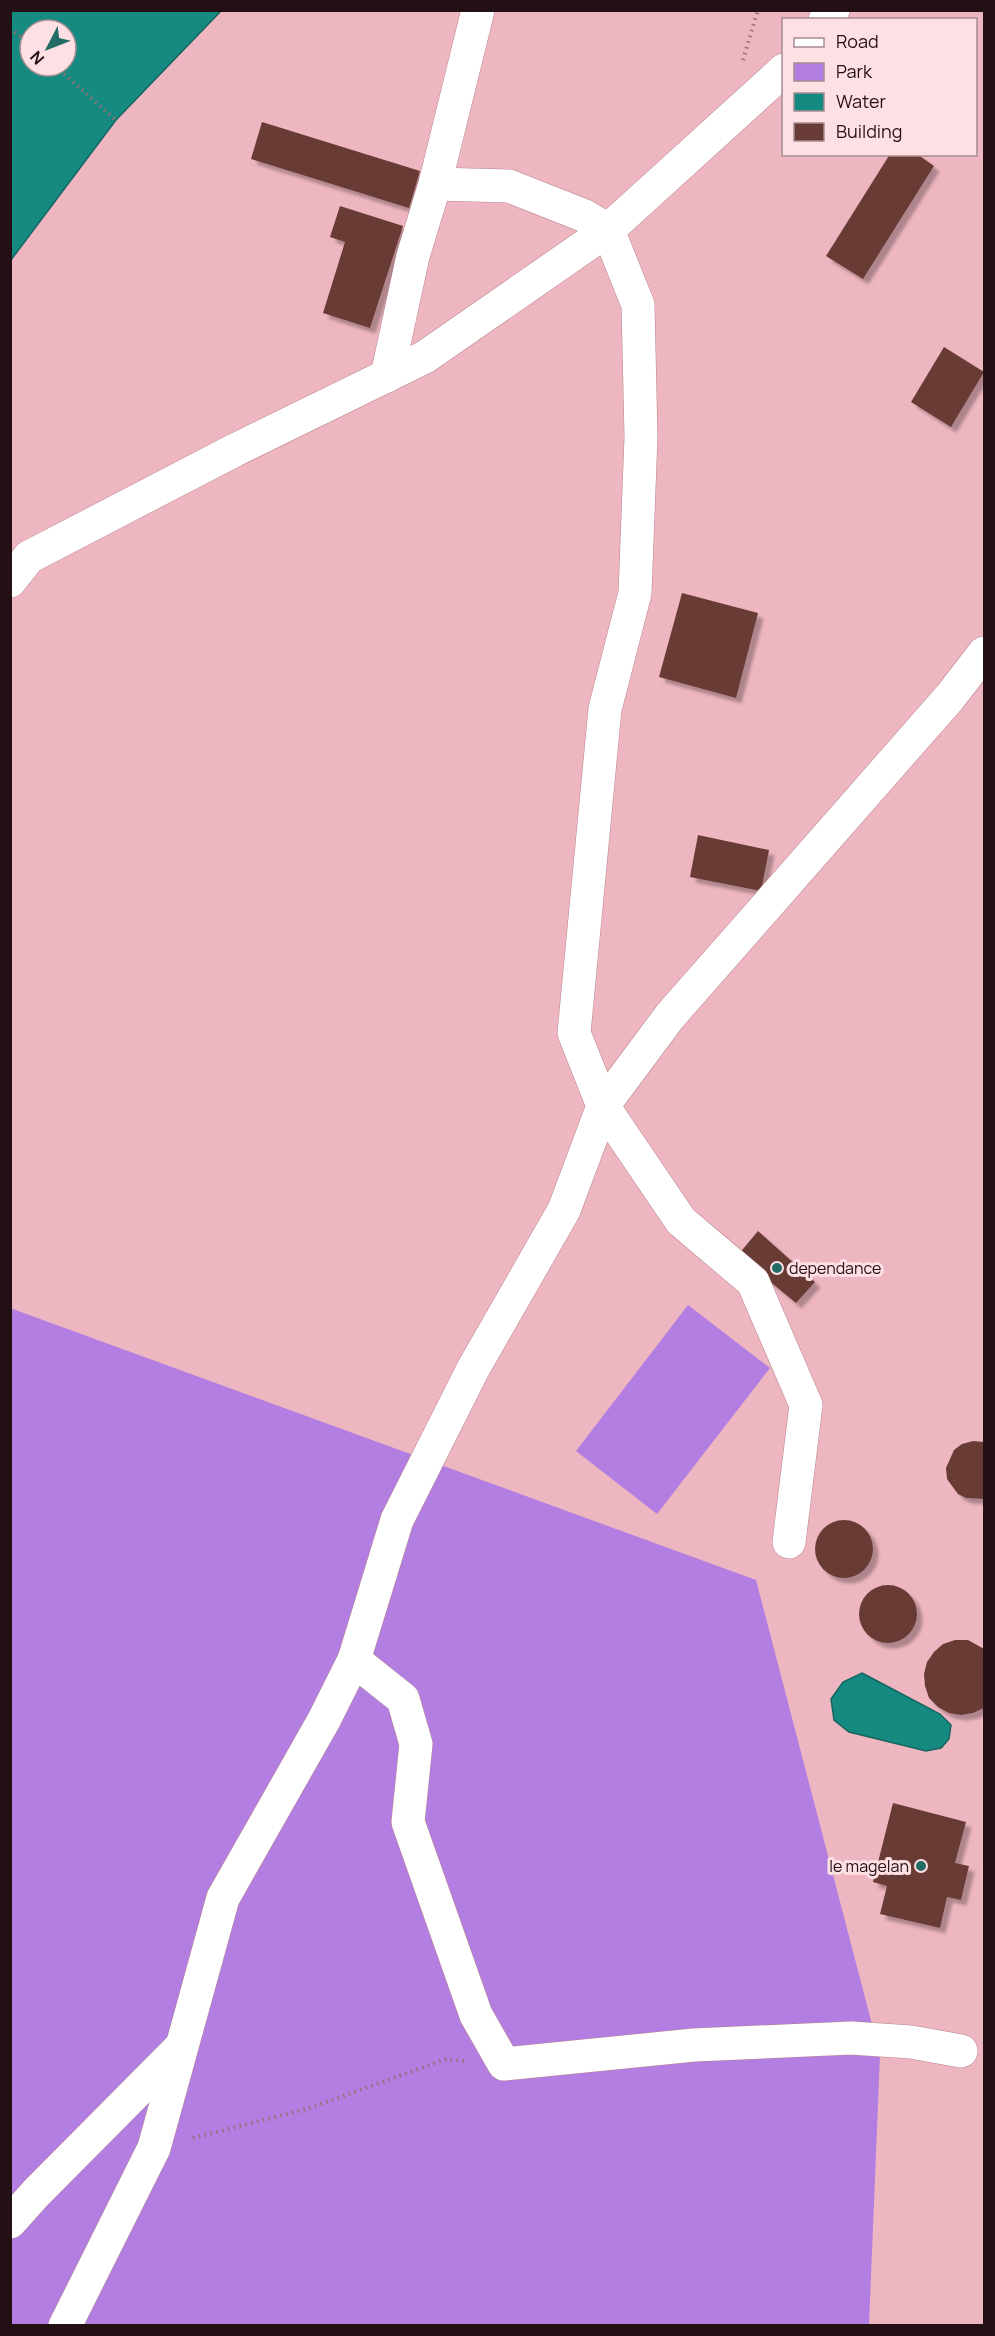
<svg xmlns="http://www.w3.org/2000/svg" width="995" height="2336" viewBox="0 0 995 2336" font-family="Manrope,sans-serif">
<defs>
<filter id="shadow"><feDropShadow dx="5.5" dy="5.5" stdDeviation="1.5" flood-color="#0004"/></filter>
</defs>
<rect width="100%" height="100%" fill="#eeb6c0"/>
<g fill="#b27ee1">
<path d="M 688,1305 L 770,1368 L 657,1514 L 576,1451 Z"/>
<path d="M 10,1308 L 756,1580 L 880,2055 L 869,2325 L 11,2325 Z"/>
</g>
<g fill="#148a81" stroke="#186560" stroke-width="1.5" fill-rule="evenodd">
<path d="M 11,10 L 221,11 L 116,120 L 11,260 ZM 30,30 L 66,30 L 66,66 L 30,66 Z"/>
<path d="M 862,1673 L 940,1714 L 951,1725 L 949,1739 L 941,1748 L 926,1751 L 849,1732 L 834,1720 L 831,1699 L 843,1682 Z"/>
</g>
<g fill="#693b36" filter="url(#shadow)">
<path d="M 262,122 L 420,171 L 409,208 L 251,159 Z"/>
<path d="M 890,154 L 917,154 L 934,166 L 863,279 L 826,256 Z"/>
<path d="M 340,206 L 403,226 L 370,328 L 323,313 L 345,242 L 330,237 Z"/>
<path d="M 944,347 L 984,372 L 951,427 L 911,402 Z"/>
<path d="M 682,593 L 758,613 L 736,698 L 659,677 Z"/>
<path d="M 698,835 L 769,850 L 761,891 L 690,877 Z"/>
<path d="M 758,1231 L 815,1282 L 796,1303 L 738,1255 Z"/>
<path d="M 973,1441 L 984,1442 L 984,1499 L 966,1498 L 958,1494 L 947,1479 L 946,1468 L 954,1450 L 962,1444 Z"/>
<circle cx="844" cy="1549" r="29"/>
<circle cx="888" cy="1614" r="29"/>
<path d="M 955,1640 L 968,1640 L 984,1649 L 984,1708 L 973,1713 L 961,1715 L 949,1713 L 938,1707 L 929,1698 L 925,1686 L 924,1674 L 927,1662 L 934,1652 L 943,1644 Z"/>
<path d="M 893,1803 L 966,1822 L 955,1863 L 969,1866 L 961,1900 L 947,1897 L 940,1928 L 880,1914 L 887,1886 L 873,1882 Z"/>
</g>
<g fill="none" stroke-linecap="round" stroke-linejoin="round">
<defs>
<g id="minor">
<path d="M 825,20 L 833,10"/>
<path d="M 435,184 L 509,186 L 585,216 L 608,230 L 638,305 L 641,437 L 635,593 L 605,709 L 574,1033 L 603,1106 L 681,1221 L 753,1282 L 806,1405 L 789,1542"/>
<path d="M 387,376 L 413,256 L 435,184 L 478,10"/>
<path d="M 10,581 L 29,557 L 235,450 L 425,357 L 608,230 L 784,70"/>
<path d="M 354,1660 L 403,1699 L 416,1744 L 408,1822 L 476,2015 L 504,2064 L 694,2045 L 851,2038 L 911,2042 L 961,2051"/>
<path d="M 10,2222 L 36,2193 L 181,2047"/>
<path d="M 65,2326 L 154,2148 L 223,1898 L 324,1720 L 354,1660 L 397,1520 L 473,1369 L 564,1210 L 603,1106 L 670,1016 L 950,697 L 984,653"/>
</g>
</defs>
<use href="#minor" stroke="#b9848e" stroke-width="34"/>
<g stroke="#976f76" stroke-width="4" stroke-dasharray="1.5 4.5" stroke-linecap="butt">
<path d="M 10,28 L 30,45"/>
<path d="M 743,60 L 758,10"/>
<path d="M 55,66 L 116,120"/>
<path d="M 193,2138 L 307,2109 L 446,2059 L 464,2061"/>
</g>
<use href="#minor" stroke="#fff" stroke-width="33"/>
</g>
<g fill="#226c66" stroke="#fddfe4" stroke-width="2">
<circle cx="777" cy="1268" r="6"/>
<circle cx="921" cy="1866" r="6"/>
</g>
<g text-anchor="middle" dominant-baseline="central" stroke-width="6" stroke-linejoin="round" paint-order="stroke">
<g font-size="16" fill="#231014" stroke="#fddfe4" text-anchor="start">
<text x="789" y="1268">dependance</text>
<text x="909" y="1866" text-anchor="end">le magelan</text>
</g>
</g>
<rect width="995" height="2336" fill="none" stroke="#231014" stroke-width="24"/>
<rect x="782" y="18" width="195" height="138" fill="#fddfe4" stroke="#a68c91" stroke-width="1.5"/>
<rect x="794" y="38" width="30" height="9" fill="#ffffff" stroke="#a68c91" stroke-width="1.5"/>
<text x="836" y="48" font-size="18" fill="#231014">Road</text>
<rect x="794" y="63" width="30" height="18" fill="#b27ee1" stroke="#a68c91" stroke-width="1.5"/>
<text x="836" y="78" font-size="18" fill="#231014">Park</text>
<rect x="794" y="93" width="30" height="18" fill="#148a81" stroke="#a68c91" stroke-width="1.5"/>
<text x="836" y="108" font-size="18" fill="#231014">Water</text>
<rect x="794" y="123" width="30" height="18" fill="#693b36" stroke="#a68c91" stroke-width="1.5"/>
<text x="836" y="138" font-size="18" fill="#231014">Building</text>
<g transform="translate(48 48) rotate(228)"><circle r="28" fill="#fddfe4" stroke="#a68c91" stroke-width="1.5"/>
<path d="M0-4.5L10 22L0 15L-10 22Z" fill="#226c66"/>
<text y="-9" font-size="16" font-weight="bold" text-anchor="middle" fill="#231014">N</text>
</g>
</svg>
